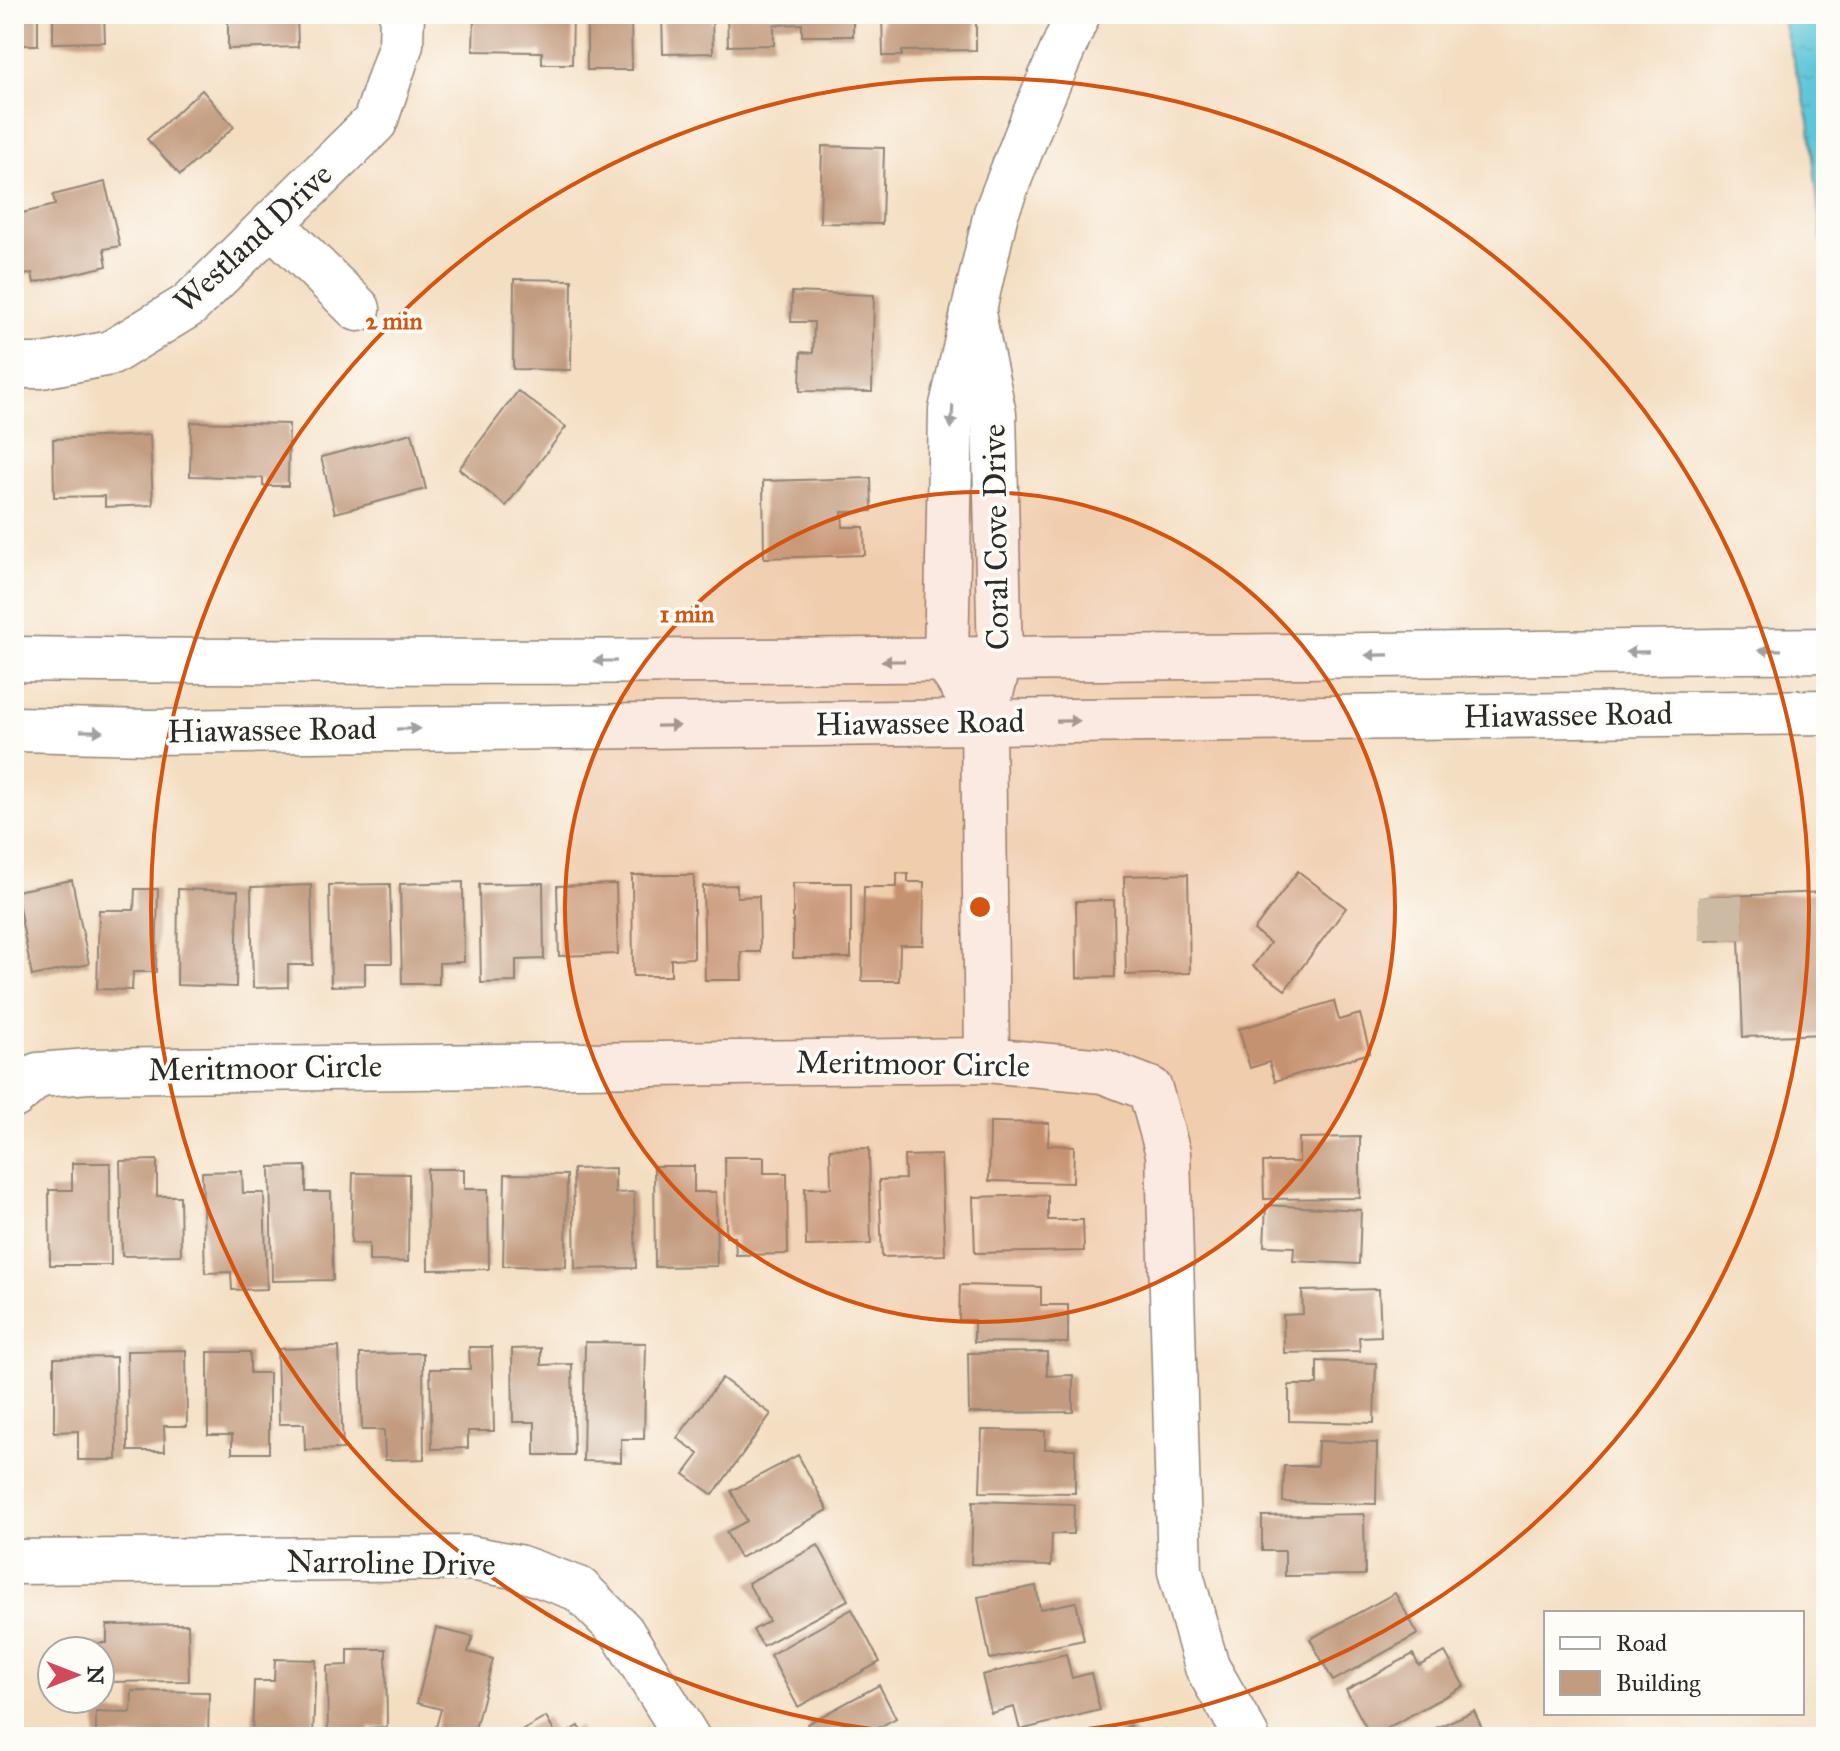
<svg xmlns="http://www.w3.org/2000/svg" width="1840" height="1751" viewBox="0 0 1840 1751" font-family="'IM FELL Great Primer',serif">
<defs>
<pattern id="water-ripples" width="26" height="14" patternUnits="userSpaceOnUse" patternTransform="scale(2)"><rect width="26" height="14" fill="#5dc6d9"/><path d="M2 4q2-2 4 0t4 0M15 11q2-2 4 0t4 0" fill="none" stroke="#51aaba"/></pattern>
</defs>
<rect width="100%" height="100%" fill="#fdfcf7"/>
<filter id="ink" filterUnits="userSpaceOnUse"><feTurbulence type="fractalNoise" baseFrequency=".0125" numOctaves="2"/><feDisplacementMap in="SourceGraphic" scale="16" xChannelSelector="R" yChannelSelector="G"/><feConvolveMatrix kernelMatrix="1 2 1 2 8 2 1 2 1" color-interpolation-filters="sRGB"/></filter>
<filter id="wash" filterUnits="userSpaceOnUse"><feTurbulence type="fractalNoise" baseFrequency=".006" numOctaves="4" result="noise"/><feDisplacementMap in="SourceGraphic" scale="32" xChannelSelector="R" yChannelSelector="G"/><feGaussianBlur stdDeviation="1.8" result="paint"/><feColorMatrix in="noise" values="0 0 0 0 0 0 0 0 0 0 0 0 0 0 0 0 0 1.4 0 .05"/><feComposite in="paint" operator="in"/></filter>
<g filter="url(#wash)">
<rect width="100%" height="100%" fill="#f4dec2"/>
<path fill="url(#water-ripples)" stroke="#447882" stroke-width="2" d="M 1781,14 L 1826,14 L 1826,279 L 1809,120 Z"/>
<g id="blocks">
<g fill="#c39b7f">
<rect x="14" y="14" width="24" height="31"/>
<path d="M 53,14 L 104,14 L 105,42 L 53,43 Z"/>
<path d="M 228,14 L 297,14 L 298,47 L 228,49 Z"/>
<path d="M 474,14 L 573,14 L 572,64 L 542,64 L 542,52 L 473,51 Z"/>
<path d="M 587,14 L 631,14 L 632,70 L 587,70 Z"/>
<path d="M 662,14 L 712,14 L 713,53 L 663,54 Z"/>
<path d="M 727,14 L 853,14 L 853,36 L 802,36 L 802,24 L 774,25 L 774,45 L 728,46 Z"/>
<path d="M 882,14 L 976,14 L 976,50 L 902,51 L 902,56 L 883,56 Z"/>
<path d="M 202,90 L 234,127 L 180,175 L 147,139 Z"/>
<path d="M 822,146 L 884,148 L 882,224 L 820,223 Z"/>
<path d="M 105,182 L 120,246 L 104,249 L 107,266 L 34,283 L 32,273 L 14,278 L 14,215 L 55,205 L 53,195 Z"/>
<path d="M 514,279 L 572,280 L 571,370 L 513,369 Z"/>
<path d="M 792,292 L 874,295 L 872,392 L 800,391 L 801,352 L 813,353 L 814,322 L 791,322 Z"/>
<path d="M 518,391 L 566,427 L 506,506 L 459,469 Z"/>
<path d="M 191,422 L 289,424 L 288,486 L 263,486 L 263,478 L 190,476 Z"/>
<path d="M 412,433 L 426,489 L 335,513 L 321,457 Z"/>
<path d="M 150,435 L 153,505 L 105,507 L 105,496 L 54,497 L 53,439 Z"/>
<path d="M 871,478 L 872,511 L 842,512 L 843,527 L 864,527 L 865,555 L 764,558 L 763,481 Z"/>
<path d="M 1298,871 L 1346,908 L 1285,990 L 1253,966 L 1270,943 L 1254,930 Z"/>
<path d="M 897,873 L 908,874 L 908,882 L 924,882 L 923,945 L 900,945 L 899,981 L 862,981 L 864,887 L 897,887 Z"/>
<path d="M 1188,874 L 1190,973 L 1126,975 L 1124,876 Z"/>
<path d="M 632,875 L 694,875 L 694,958 L 671,959 L 671,976 L 633,976 Z"/>
<path d="M 72,880 L 89,964 L 32,976 L 16,891 Z"/>
<path d="M 463,882 L 464,962 L 439,963 L 439,984 L 402,984 L 400,884 Z"/>
<path d="M 543,883 L 544,959 L 516,960 L 516,982 L 481,983 L 479,884 Z"/>
<rect x="793" y="883" width="58" height="75"/>
<path d="M 390,884 L 392,963 L 365,963 L 365,985 L 331,986 L 329,885 Z"/>
<path d="M 616,884 L 618,954 L 559,956 L 557,886 Z"/>
<path d="M 311,885 L 313,965 L 288,965 L 288,987 L 253,988 L 251,887 Z"/>
<path d="M 737,885 L 737,897 L 759,896 L 760,952 L 741,952 L 742,980 L 705,980 L 703,886 Z"/>
<path d="M 135,889 L 158,889 L 156,972 L 133,972 L 132,990 L 97,989 L 99,910 L 134,910 Z"/>
<path d="M 178,889 L 238,891 L 236,987 L 177,985 Z"/>
<path d="M 1826,892 L 1826,1034 L 1743,1037 L 1739,939 L 1707,941 L 1705,897 Z"/>
<path d="M 1114,900 L 1115,977 L 1077,978 L 1076,901 Z"/>
<path d="M 1334,1001 L 1339,1020 L 1360,1014 L 1370,1053 L 1275,1081 L 1269,1062 L 1250,1068 L 1239,1029 Z"/>
<path d="M 990,1122 L 1049,1123 L 1048,1145 L 1074,1146 L 1073,1183 L 989,1181 Z"/>
<path d="M 1360,1137 L 1360,1198 L 1264,1199 L 1263,1162 L 1299,1162 L 1299,1138 Z"/>
<path d="M 869,1148 L 871,1244 L 806,1246 L 805,1188 L 831,1188 L 830,1149 Z"/>
<path d="M 941,1155 L 945,1255 L 882,1257 L 879,1180 L 905,1179 L 904,1156 Z"/>
<path d="M 725,1157 L 764,1157 L 764,1173 L 787,1173 L 788,1254 L 736,1255 L 735,1237 L 726,1237 Z"/>
<path d="M 157,1160 L 157,1196 L 180,1196 L 181,1255 L 122,1256 L 120,1161 Z"/>
<path d="M 72,1163 L 110,1163 L 111,1265 L 50,1265 L 49,1190 L 72,1190 Z"/>
<path d="M 306,1166 L 306,1192 L 331,1192 L 333,1280 L 272,1281 L 270,1167 Z"/>
<path d="M 654,1166 L 694,1166 L 694,1192 L 716,1192 L 717,1266 L 655,1267 Z"/>
<path d="M 615,1168 L 615,1193 L 634,1192 L 636,1268 L 575,1269 L 573,1169 Z"/>
<path d="M 427,1169 L 464,1169 L 464,1189 L 488,1189 L 489,1269 L 428,1270 Z"/>
<path d="M 242,1171 L 243,1193 L 264,1193 L 267,1289 L 232,1290 L 231,1272 L 205,1273 L 202,1172 Z"/>
<path d="M 353,1173 L 409,1174 L 408,1262 L 369,1261 L 369,1244 L 351,1243 Z"/>
<path d="M 505,1174 L 567,1175 L 566,1267 L 503,1266 Z"/>
<path d="M 1048,1195 L 1048,1220 L 1083,1220 L 1084,1251 L 975,1253 L 973,1197 Z"/>
<path d="M 1266,1205 L 1361,1210 L 1359,1264 L 1293,1261 L 1294,1247 L 1264,1246 Z"/>
<path d="M 960,1285 L 1041,1287 L 1041,1305 L 1068,1305 L 1068,1343 L 974,1342 L 974,1320 L 959,1320 Z"/>
<path d="M 1379,1289 L 1381,1336 L 1359,1337 L 1360,1351 L 1284,1353 L 1283,1315 L 1303,1314 L 1302,1291 Z"/>
<path d="M 585,1342 L 646,1343 L 644,1439 L 621,1439 L 621,1462 L 583,1461 Z"/>
<path d="M 339,1347 L 343,1449 L 305,1450 L 304,1424 L 279,1424 L 277,1349 Z"/>
<path d="M 469,1347 L 492,1347 L 494,1431 L 468,1431 L 468,1448 L 432,1449 L 430,1369 L 470,1369 Z"/>
<path d="M 541,1348 L 541,1365 L 572,1364 L 574,1455 L 535,1455 L 535,1422 L 513,1422 L 512,1349 Z"/>
<path d="M 186,1350 L 187,1426 L 164,1426 L 165,1451 L 128,1451 L 127,1351 Z"/>
<path d="M 208,1352 L 250,1352 L 250,1373 L 269,1373 L 269,1453 L 232,1453 L 232,1435 L 208,1435 Z"/>
<path d="M 1047,1352 L 1047,1376 L 1073,1375 L 1073,1412 L 969,1413 L 968,1353 Z"/>
<path d="M 423,1353 L 424,1459 L 385,1460 L 384,1430 L 362,1430 L 360,1354 Z"/>
<path d="M 116,1357 L 117,1460 L 78,1460 L 78,1431 L 54,1432 L 54,1358 Z"/>
<path d="M 1317,1361 L 1376,1363 L 1374,1423 L 1289,1421 L 1289,1385 L 1317,1385 Z"/>
<path d="M 722,1378 L 771,1414 L 713,1495 L 684,1474 L 699,1454 L 677,1438 Z"/>
<path d="M 982,1430 L 1045,1431 L 1045,1449 L 1075,1449 L 1075,1493 L 980,1492 Z"/>
<path d="M 1318,1441 L 1377,1443 L 1376,1504 L 1283,1502 L 1284,1466 L 1317,1466 Z"/>
<path d="M 798,1455 L 828,1510 L 740,1558 L 726,1532 L 747,1521 L 731,1491 Z"/>
<path d="M 973,1501 L 1074,1504 L 1073,1534 L 1052,1534 L 1051,1566 L 971,1564 Z"/>
<path d="M 1364,1514 L 1365,1575 L 1285,1576 L 1285,1551 L 1262,1551 L 1262,1516 Z"/>
<path d="M 818,1545 L 848,1600 L 763,1646 L 753,1630 L 769,1621 L 748,1583 Z"/>
<path d="M 1036,1586 L 1040,1609 L 1076,1602 L 1084,1640 L 990,1659 L 978,1597 Z"/>
<path d="M 1395,1593 L 1418,1634 L 1333,1681 L 1310,1639 Z"/>
<path d="M 852,1609 L 880,1662 L 798,1707 L 770,1655 Z"/>
<path d="M 188,1624 L 189,1681 L 100,1682 L 100,1651 L 89,1651 L 89,1643 L 107,1643 L 107,1625 Z"/>
<path d="M 436,1628 L 473,1637 L 468,1652 L 493,1659 L 473,1737 L 458,1737 L 435,1731 L 441,1709 L 417,1703 Z"/>
<path d="M 348,1649 L 386,1649 L 387,1727 L 370,1728 L 370,1737 L 328,1737 L 327,1666 L 348,1665 Z"/>
<path d="M 1445,1652 L 1464,1686 L 1371,1737 L 1346,1690 L 1413,1654 L 1419,1666 Z"/>
<path d="M 1066,1654 L 1072,1678 L 1091,1673 L 1100,1710 L 1020,1730 L 1014,1707 L 991,1713 L 982,1675 Z"/>
<path d="M 275,1659 L 316,1660 L 313,1736 L 252,1737 L 254,1681 L 274,1681 Z"/>
<path d="M 879,1685 L 896,1718 L 878,1728 L 883,1737 L 814,1737 L 807,1724 Z"/>
<path d="M 132,1691 L 209,1692 L 208,1737 L 96,1737 L 96,1712 L 131,1713 Z"/>
<path d="M 1474,1711 L 1486,1737 L 1421,1737 L 1420,1735 Z"/>
<path d="M 546,1717 L 557,1737 L 511,1737 Z"/>
<path d="M 1130,1725 L 1136,1737 L 1108,1737 Z"/>
<path d="M 579,1726 L 585,1737 L 560,1737 Z"/>
</g>
</g>
</g>
<g filter="url(#ink)">
<use href="#blocks" fill-opacity="0" stroke="#908476" stroke-width="2"/>
<g fill="none" stroke-linecap="round" stroke-linejoin="round">
<path stroke="#ccbaa4" stroke-width="44" stroke-dasharray="44 22" stroke-linecap="butt" d="M 1720,896 L 1721,940"/>
<defs>
<g id="minor">
<path d="M 272,224 L 358,309"/>
<path d="M 973,314 L 994,414 L 1000,660 L 983,722 L 987,1060"/>
<path d="M 14,366 L 42,366 L 111,353 L 189,305 L 375,122 L 401,44 L 402,14"/>
<path d="M 14,659 C 618,667 1222,656 1826,650"/>
<path d="M 962,686 L 946,661 L 951,410 L 996,213 L 1034,116 L 1078,14"/>
<path d="M 14,729 L 150,732 L 1826,712"/>
<path d="M 14,1096 L 38,1075 L 89,1071 L 987,1060 L 1103,1071 L 1150,1089 L 1168,1153 L 1180,1571 L 1207,1667 L 1247,1737"/>
<path d="M 14,1562 L 470,1558 L 518,1567 L 579,1589 L 622,1632 L 687,1737"/>
</g>
</defs>
<use href="#minor" stroke="#908476" stroke-width="47"/>
<use href="#minor" stroke="#fff" stroke-width="44"/>
</g>
<defs><path id="oneway-solid" d="M-6-.8H1V-3.2L6.5 0L1 3.2V.8H-6Z" transform="scale(2)"/></defs>
<g fill="#a0a0a0">
<use href="#oneway-solid" transform="translate(952 417) rotate(94)"/>
<use href="#oneway-solid" transform="translate(1770 650) rotate(179)"/>
<use href="#oneway-solid" transform="translate(1637 652) rotate(179)"/>
<use href="#oneway-solid" transform="translate(1377 655) rotate(179)"/>
<use href="#oneway-solid" transform="translate(605 661) rotate(180)"/>
<use href="#oneway-solid" transform="translate(893 661) rotate(180)"/>
<use href="#oneway-solid" transform="translate(1068 721) rotate(-1)"/>
<use href="#oneway-solid" transform="translate(668 726) rotate(-1)"/>
<use href="#oneway-solid" transform="translate(408 729) rotate(-1)"/>
<use href="#oneway-solid" transform="translate(92 731) rotate(1)"/>
</g>
</g>
<circle cx="980" cy="907" r="415" fill="#d5540f" fill-opacity=".12"/>
<g fill="none" stroke="#d5540f" stroke-width="4">
<circle cx="980" cy="907" r="415"/>
<circle cx="980" cy="907" r="829"/>
</g>
<g text-anchor="middle" dominant-baseline="central" stroke-width="7" stroke-linejoin="round" paint-order="stroke">
<g font-size="32" fill="#2b2b2b" stroke="#fdfcf7">
<text transform="translate(253 238) rotate(-43)">Westland Drive</text>
<text transform="translate(996 537) rotate(-91)">Coral Cove Drive</text>
<text transform="translate(1568 715) rotate(-1)">Hiawassee Road</text>
<text transform="translate(920 723) rotate(-1)">Hiawassee Road</text>
<text transform="translate(272 730) rotate(-1)">Hiawassee Road</text>
<text transform="translate(913 1064) rotate(1)">Meritmoor Circle</text>
<text transform="translate(265 1068) rotate(-1)">Meritmoor Circle</text>
<text transform="translate(391 1563) rotate(1)">Narroline Drive</text>
</g>
</g>
<circle cx="980" cy="907" r="12" fill="#d5540f" stroke="#fdfcf7" stroke-width="4"/>
<g font-size="24" text-anchor="middle" font-weight="bold" fill="#d5540f" stroke="#fdfcf7" stroke-width="7" stroke-linejoin="round" paint-order="stroke">
<text x="394" y="329">2 min</text>
<text x="687" y="622">1 min</text>
</g>
<rect width="1840" height="1751" fill="none" stroke="#fdfcf7" stroke-width="48"/>
<rect x="1544" y="1611" width="260" height="104" fill="#fdfcf7" stroke="#a9a8a5" stroke-width="2"/>
<rect x="1560" y="1637" width="40" height="12" fill="#ffffff" stroke="#a9a8a5" stroke-width="2"/>
<text x="1616" y="1651" font-size="24" fill="#2b2b2b">Road</text>
<rect x="1560" y="1671" width="40" height="24" fill="#c39b7f" stroke="#a9a8a5" stroke-width="2"/>
<text x="1616" y="1691" font-size="24" fill="#2b2b2b">Building</text>
<g transform="translate(76 1675) rotate(90)"><circle r="38" fill="#fdfcf7" stroke="#a9a8a5" stroke-width="2"/>
<path d="M0-6L14 30L0 20L-14 30Z" fill="#d1495b"/>
<text y="-12" font-size="22" font-weight="bold" text-anchor="middle" fill="#2b2b2b">N</text>
</g>
</svg>
